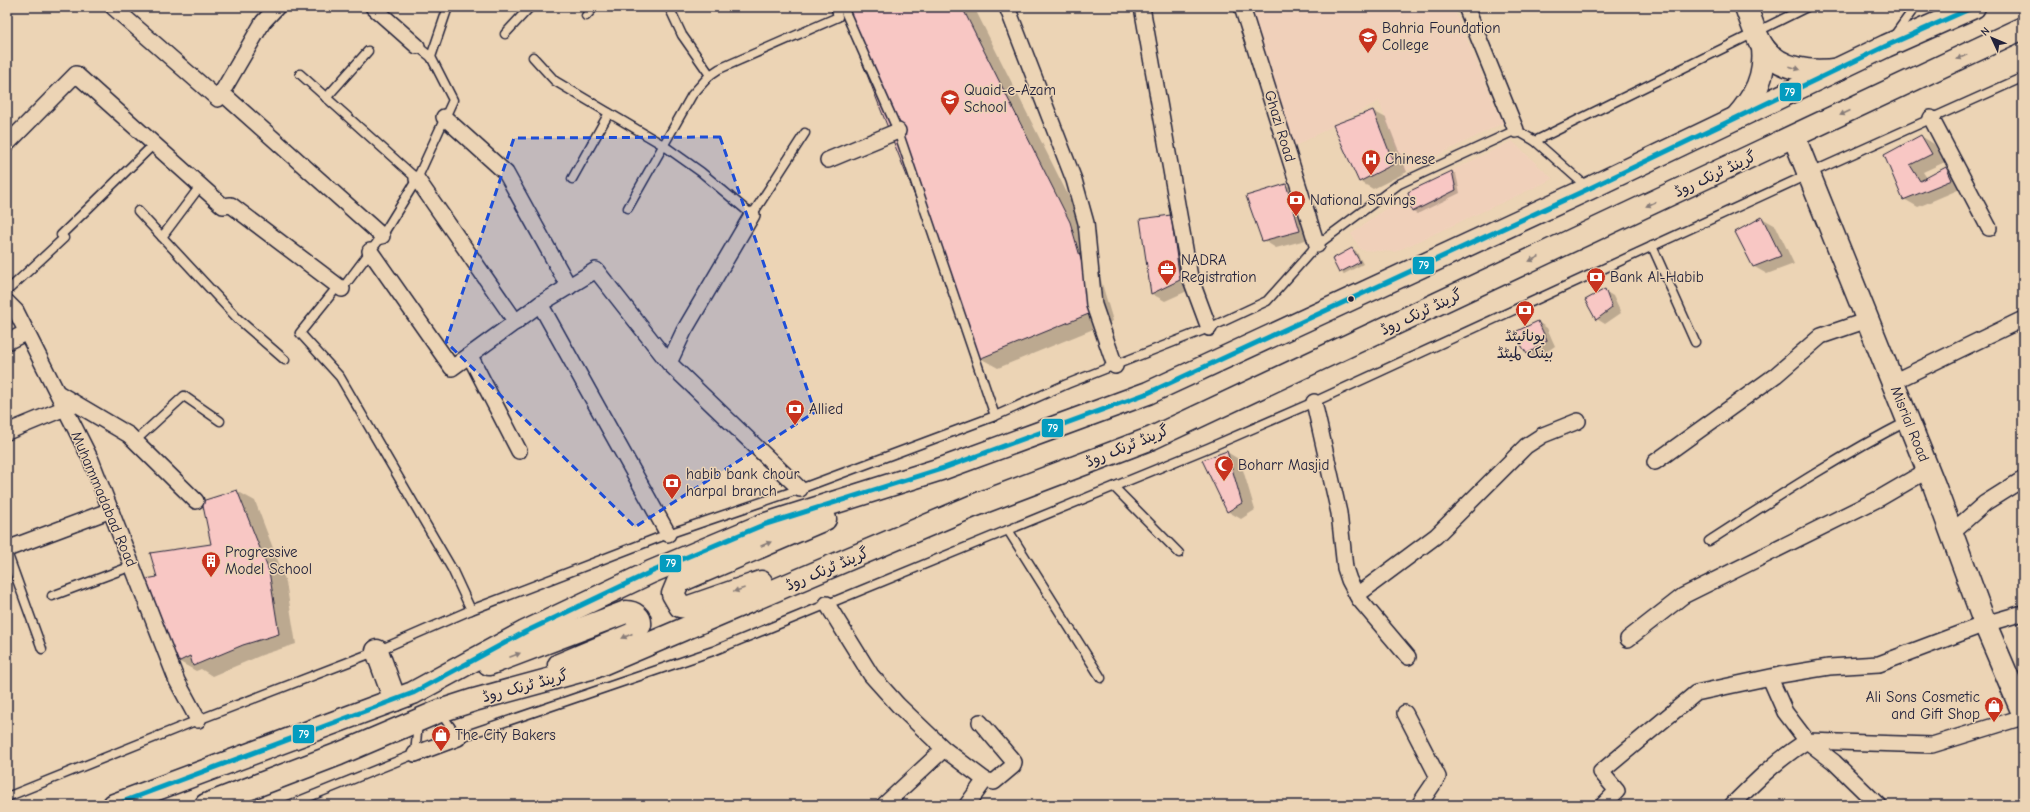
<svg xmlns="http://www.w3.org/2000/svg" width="2030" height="812" viewBox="0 0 2030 812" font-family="'Comic Neue','Playpen Sans Arabic',sans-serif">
<rect width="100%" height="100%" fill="#ecd4b5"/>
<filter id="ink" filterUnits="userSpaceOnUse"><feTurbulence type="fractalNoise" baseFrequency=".025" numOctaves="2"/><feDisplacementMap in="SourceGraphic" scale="8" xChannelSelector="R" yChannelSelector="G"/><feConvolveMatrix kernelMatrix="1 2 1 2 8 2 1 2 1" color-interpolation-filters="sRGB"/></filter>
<g filter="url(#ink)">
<g fill="#f0d0ba">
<path d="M 1249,7 L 1453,7 L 1503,123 L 1404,172 L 1379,101 L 1290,149 Z"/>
<path d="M 1512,141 L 1553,179 L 1395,252 L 1361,250 L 1351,234 L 1408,192 Z"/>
</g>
<g fill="#0003">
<path d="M 854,7 L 974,7 L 1087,233 L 1113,321 L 998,368 L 980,358 Z"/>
<path d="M 1373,111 L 1386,118 L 1407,172 L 1373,189 L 1359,181 Z"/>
<path d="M 1921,136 L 1934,144 L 1945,162 L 1923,172 L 1927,178 L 1946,169 L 1959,176 L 1965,187 L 1918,207 L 1904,199 L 1885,155 Z"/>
<path d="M 1452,172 L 1456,174 L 1460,193 L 1417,214 L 1413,212 L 1409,192 Z"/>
<path d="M 1286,185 L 1300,193 L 1313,238 L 1276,248 L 1263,240 L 1248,196 Z"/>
<path d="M 1171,216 L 1184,223 L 1194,288 L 1165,301 L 1152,294 Z"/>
<path d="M 1762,218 L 1776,226 L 1794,264 L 1767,274 L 1753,266 Z"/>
<path d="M 1352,249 L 1356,251 L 1363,264 L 1344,274 L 1340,272 Z"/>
<path d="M 1605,291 L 1613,296 L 1621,313 L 1605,324 L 1597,319 Z"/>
<path d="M 1538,322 L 1547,328 L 1555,346 L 1536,359 L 1527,353 Z"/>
<path d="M 1227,452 L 1240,460 L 1255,510 L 1241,519 L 1227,511 Z"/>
<path d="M 237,491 L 255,501 L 286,582 L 296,644 L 262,655 L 212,676 L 201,669 L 196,671 L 178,661 L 158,577 L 213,545 Z"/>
</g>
<g fill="#f8c7c4" stroke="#22223b">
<path d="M 851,7 L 962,7 L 1070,222 L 1096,311 L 979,359 L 842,11 Z"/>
<path d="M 1373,110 L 1394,164 L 1359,182 L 1333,125 Z"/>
<path d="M 1921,135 L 1932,154 L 1910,165 L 1920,181 L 1946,167 L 1952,180 L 1903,200 L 1884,155 Z"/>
<path d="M 1452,171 L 1456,190 L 1412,212 L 1408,192 Z"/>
<path d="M 1286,184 L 1300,231 L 1262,241 L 1246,196 Z"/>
<path d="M 1171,215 L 1180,280 L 1151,294 L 1140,219 Z"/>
<path d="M 1762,217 L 1781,256 L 1753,267 L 1735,232 Z"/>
<path d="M 1352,248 L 1360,262 L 1339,273 L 1332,259 Z"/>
<path d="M 1605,289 L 1612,308 L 1596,320 L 1585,300 Z"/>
<path d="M 1538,321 L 1547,341 L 1527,354 L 1513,333 Z"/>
<path d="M 1227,451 L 1242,503 L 1227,512 L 1202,460 Z"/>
<path d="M 237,490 L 269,571 L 279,634 L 243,645 L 193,666 L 190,656 L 178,662 L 146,579 L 157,577 L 150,553 L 211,544 L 202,501 Z"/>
</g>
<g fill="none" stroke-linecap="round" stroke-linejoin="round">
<defs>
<g id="service">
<path d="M 669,7 L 682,35 L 710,75"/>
<path d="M 843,7 L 898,131 L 995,416"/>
<path d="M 586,16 L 594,7"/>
<path d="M 505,34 L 530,7"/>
<path d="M 1894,36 L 1915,7"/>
<path d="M 431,57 L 448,7"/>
<path d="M 533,57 L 555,81 L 663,145 L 701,172 L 752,215 L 805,133"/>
<path d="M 300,74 L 417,179"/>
<path d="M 326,98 L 368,51"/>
<path d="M 1535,141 L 1588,188"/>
<path d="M 1810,173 L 2017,80"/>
<path d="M 572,179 L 609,113"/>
<path d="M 628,208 L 692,95 L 710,75 L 719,69 L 838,17 L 836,9 L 841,7"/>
<path d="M 138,211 L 238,319 L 285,360"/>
<path d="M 162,237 L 201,185"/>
<path d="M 1652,246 L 1695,342"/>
<path d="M 338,286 L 300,333 L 340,377 L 452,569 L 471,610"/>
<path d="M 342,289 L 382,236 L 417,179 L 453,100 L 431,57 L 417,46"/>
<path d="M 7,291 L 64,238 L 61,235 L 154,144"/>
<path d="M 135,441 L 184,396 L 220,421"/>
<path d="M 1114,487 L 1179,553"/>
<path d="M 1008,530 L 1101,678"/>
<path d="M 1709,541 C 1774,499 1839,456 1908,421"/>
<path d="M 7,552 L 42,649"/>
<path d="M 52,596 L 132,566"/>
<path d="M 440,712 L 458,738 L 713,651 L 1208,448 L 1314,402 L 1809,174"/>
<path d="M 7,797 L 198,720 L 377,651 L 471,610 L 668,534 L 800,489 L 995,416 L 1067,384 L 1209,328 L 1267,301 L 1317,245 L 1399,184 L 1516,130 L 1535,141 L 1807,7"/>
<path d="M 289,805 L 415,754 L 418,722"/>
</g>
<g id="minor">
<path d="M 113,7 L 218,99 L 263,22 L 277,7"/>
<path d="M 373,7 L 417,46"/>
<path d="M 1007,7 L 1074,180 L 1086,223 L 1094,305 L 1115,366"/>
<path d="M 1142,7 L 1190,277 L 1209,328"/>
<path d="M 1242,7 L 1317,245"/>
<path d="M 1466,7 L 1516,130"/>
<path d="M 221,92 L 382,236"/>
<path d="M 444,117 L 506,173 L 569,287"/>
<path d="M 1931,118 L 1989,228"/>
<path d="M 7,144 L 76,74 L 223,206 L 231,205 L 342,289"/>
<path d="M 828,160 L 898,131"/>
<path d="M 417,179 L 516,322"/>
<path d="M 752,215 L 684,331 L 669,363 L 800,489"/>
<path d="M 370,251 L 452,368 L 540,304"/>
<path d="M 7,302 L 16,311 L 91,460 L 177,681 L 198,720"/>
<path d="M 7,342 L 27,332"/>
<path d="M 470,356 L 519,451"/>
<path d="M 1893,382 L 2023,319"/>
<path d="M 58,393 L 129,435 L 196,501"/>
<path d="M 1314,402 L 1339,513 L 1345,568 L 1349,580 L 1359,599 L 1408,657"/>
<path d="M 7,432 L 65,408"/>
<path d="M 1655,462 L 1776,375 L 1821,336 L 1868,320"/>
<path d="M 1952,532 L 1985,503 L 2023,479"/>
<path d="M 668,534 L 540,304 L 596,270 L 669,363"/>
<path d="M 7,549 L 111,510"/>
<path d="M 1357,595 L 1436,536 L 1526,446 L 1543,435 L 1578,421"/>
<path d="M 827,604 L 871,675 L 898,705 L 944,749 L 985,780 L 994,782 L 1013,766 L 1014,762 L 980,722"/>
<path d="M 1628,639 L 1683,596 L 1880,498 L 1928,470"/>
<path d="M 1770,678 L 1785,712 L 1807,741 L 1834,762 L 1878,805"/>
<path d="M 1405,713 L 1438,777 L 1419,805"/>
<path d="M 415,754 L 458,738"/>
<path d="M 884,805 L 944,749"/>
<path d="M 967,805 L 985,780"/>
<path d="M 1603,805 L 1617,791 L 1601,772 L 1696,693 L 1780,675 L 1829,667 L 1879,664 L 1985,624 L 2023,613"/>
<path d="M 1732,805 C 1755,782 1779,758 1807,741 L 1932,745 L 2023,717"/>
</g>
<g id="secondary">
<path d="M 1746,7 C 1751,20 1755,35 1763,47 C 1780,71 1813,73 1839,69"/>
<path d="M 1736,118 C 1755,96 1766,77 1763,47"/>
<path d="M 1794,137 L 1934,485 L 1985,624 L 2023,713"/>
</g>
<g id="trunk">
<path d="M 761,582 L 689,607 L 680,606 L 673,594 L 678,582 L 825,519"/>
<path d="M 377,651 L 395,700"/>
<path d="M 489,664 L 626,612 C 634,612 641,617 640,625 L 633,634 L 559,665"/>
<path d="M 114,805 L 413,693 L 525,632 L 651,572 L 763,525 L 944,468 L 1148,393 L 1588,189 L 1886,46 L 1974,7"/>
<path d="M 206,805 L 339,754 L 440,711 L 474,700 L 595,667 L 973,506 L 1152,438 L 2023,28"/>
</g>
</defs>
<use href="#service" stroke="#22223b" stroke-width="11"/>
<use href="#minor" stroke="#22223b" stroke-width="18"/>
<use href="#secondary" stroke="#22223b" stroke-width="25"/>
<use href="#trunk" stroke="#22223b" stroke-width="25"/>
<use href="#service" stroke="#ecd4b5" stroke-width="8"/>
<use href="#minor" stroke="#ecd4b5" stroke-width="15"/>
<use href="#secondary" stroke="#ecd4b5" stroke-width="22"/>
<use href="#trunk" stroke="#ecd4b5" stroke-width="22"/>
<defs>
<path id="bus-1" d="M 114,805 L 413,693 L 525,632 L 651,572 L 763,525 L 944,468 L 1148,393 L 1588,189 L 1886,46 L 1974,7"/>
</defs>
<use href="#bus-1" stroke="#ecd4b5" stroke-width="8"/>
<use href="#bus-1" stroke="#039cbf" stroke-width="5"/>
</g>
<defs><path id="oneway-solid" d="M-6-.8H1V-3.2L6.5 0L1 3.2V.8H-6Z"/></defs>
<g fill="#877b78">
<use href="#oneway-solid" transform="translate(1962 57) rotate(155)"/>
<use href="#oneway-solid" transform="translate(1795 68) rotate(18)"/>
<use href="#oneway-solid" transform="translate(1845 113) rotate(155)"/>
<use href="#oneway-solid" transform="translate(1651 204) rotate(155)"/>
<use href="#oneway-solid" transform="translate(1534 259) rotate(155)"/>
<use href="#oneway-solid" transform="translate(766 544) rotate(-23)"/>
<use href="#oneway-solid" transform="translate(739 590) rotate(161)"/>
<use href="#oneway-solid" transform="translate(627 636) rotate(156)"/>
<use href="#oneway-solid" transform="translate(515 655) rotate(-21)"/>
</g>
</g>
<path fill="#1d4ed8" fill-opacity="0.2" stroke="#1d4ed8" stroke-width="3" stroke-dasharray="8 5" stroke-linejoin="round" d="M 720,137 L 815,412 L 635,527 L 446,342 L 514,138 Z"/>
<defs>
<symbol id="university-pin" viewBox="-11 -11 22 30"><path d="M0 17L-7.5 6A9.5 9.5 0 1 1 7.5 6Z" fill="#c8321e" stroke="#ecd4b5"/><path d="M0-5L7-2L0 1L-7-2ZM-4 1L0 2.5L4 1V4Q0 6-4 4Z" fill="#fff"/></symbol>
<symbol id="school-pin" viewBox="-11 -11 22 30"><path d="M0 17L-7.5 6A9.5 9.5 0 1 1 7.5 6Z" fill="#c8321e" stroke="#ecd4b5"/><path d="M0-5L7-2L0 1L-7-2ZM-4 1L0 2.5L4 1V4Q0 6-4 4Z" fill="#fff"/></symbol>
<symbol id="hospital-pin" viewBox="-11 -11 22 30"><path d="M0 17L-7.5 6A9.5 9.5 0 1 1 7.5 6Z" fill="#c8321e" stroke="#ecd4b5"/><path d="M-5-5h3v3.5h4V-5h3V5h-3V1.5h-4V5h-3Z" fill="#fff"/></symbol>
<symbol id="bank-pin" viewBox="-11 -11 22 30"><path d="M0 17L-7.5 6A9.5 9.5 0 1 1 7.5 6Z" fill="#c8321e" stroke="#ecd4b5"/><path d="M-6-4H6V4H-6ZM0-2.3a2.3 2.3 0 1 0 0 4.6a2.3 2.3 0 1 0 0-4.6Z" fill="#fff"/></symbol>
<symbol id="office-pin" viewBox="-11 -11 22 30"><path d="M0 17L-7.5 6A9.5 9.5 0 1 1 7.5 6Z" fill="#c8321e" stroke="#ecd4b5"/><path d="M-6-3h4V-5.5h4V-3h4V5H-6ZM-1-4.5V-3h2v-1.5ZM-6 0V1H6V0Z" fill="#fff"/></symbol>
<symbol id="mosque-pin" viewBox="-11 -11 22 30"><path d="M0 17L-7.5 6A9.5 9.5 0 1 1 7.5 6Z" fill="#c8321e" stroke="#ecd4b5"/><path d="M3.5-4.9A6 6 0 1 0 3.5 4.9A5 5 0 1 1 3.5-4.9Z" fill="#fff"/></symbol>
<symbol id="building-pin" viewBox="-11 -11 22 30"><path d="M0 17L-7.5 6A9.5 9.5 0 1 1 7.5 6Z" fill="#c8321e" stroke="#ecd4b5"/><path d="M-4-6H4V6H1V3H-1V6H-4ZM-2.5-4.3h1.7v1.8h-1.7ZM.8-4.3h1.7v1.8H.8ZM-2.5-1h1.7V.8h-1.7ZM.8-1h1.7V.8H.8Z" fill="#fff"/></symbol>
<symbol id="shop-pin" viewBox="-11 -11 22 30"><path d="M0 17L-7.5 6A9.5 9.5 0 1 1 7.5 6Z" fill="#c8321e" stroke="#ecd4b5"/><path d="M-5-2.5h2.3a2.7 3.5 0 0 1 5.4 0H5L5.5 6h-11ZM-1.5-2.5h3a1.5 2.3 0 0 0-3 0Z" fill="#fff"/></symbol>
</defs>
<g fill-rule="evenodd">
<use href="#university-pin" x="1357" y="26" width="22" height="30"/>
<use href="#school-pin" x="939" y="88" width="22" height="30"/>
<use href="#hospital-pin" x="1360" y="148" width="22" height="30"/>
<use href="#bank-pin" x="1285" y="189" width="22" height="30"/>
<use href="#office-pin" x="1156" y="258" width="22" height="30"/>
<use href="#bank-pin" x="1585" y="266" width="22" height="30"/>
<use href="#bank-pin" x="1514" y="299" width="22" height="30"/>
<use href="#bank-pin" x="784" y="398" width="22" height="30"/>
<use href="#mosque-pin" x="1213" y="454" width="22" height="30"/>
<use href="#bank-pin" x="661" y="472" width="22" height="30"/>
<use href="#building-pin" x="200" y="550" width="22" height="30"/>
<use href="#shop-pin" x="1983" y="695" width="22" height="30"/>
<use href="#shop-pin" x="430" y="724" width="22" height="30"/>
</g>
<circle fill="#22223b" stroke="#ecd4b5" stroke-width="1.5" cx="1351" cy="299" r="3.5"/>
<g text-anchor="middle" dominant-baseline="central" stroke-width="3" stroke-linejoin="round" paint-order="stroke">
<g font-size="15" fill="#22223b" stroke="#ecd4b5" text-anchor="start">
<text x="1382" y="28">Bahria Foundation<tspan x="1382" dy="17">College</tspan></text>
<text x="964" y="90">Quaid-e-Azam<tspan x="964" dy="17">School</tspan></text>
<text x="1385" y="159">Chinese</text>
<text x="1310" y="200">National Savings</text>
<text x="1181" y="260">NADRA<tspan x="1181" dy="17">Registration</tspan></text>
<text x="1610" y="277">Bank Al-Habib</text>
<text x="1525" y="336" text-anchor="middle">یونائیٹڈ<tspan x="1525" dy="17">بینک لمیٹڈ</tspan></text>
<text x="809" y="409">Allied</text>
<text x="1238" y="465">Boharr Masjid</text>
<text x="686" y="474">habib bank chour<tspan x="686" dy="17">harpal branch</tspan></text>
<text x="225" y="552">Progressive<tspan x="225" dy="17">Model School</tspan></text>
<text x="1980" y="697" text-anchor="end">Ali Sons Cosmetic<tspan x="1980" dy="17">and Gift Shop</tspan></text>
<text x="455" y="735">The City Bakers</text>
</g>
<g font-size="15" fill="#22223b" stroke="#ecd4b5">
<text transform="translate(1280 126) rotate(73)">Ghazi Road</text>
<text transform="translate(1715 174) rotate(-25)">گرینڈ ٹرنک روڈ</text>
<text transform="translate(1421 312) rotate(-25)">گرینڈ ٹرنک روڈ</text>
<text transform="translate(1910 424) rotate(68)">Misrial Road</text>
<text transform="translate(1127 446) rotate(-22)">گرینڈ ٹرنک روڈ</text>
<text transform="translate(104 499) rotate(67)">Muhammadabad Road</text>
<text transform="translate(827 569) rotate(-23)">گرینڈ ٹرنک روڈ</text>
<text transform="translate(525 686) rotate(-15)">گرینڈ ٹرنک روڈ</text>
</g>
</g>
<g stroke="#ecd4b5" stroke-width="1.5">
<rect x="1779" y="82" width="23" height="20" rx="4" fill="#039cbf"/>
<rect x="1412" y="256" width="23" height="19" rx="4" fill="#039cbf"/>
<rect x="1041" y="418" width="23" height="20" rx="4" fill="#039cbf"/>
<rect x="659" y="554" width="23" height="19" rx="4" fill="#039cbf"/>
<rect x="292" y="724" width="23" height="20" rx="4" fill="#039cbf"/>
</g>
<g font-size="11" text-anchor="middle" font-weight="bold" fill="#fff">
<text x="1790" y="96">79</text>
<text x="1424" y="269">79</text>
<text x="1053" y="432">79</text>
<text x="671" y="567">79</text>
<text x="304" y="738">79</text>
</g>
<rect width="2030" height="812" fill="none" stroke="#ecd4b5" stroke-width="24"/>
<rect x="12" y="12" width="2006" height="788" fill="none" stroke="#22223b" stroke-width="1.5" filter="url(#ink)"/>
<g transform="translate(1992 38) rotate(314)" stroke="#ecd4b5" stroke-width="3" paint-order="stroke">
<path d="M0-3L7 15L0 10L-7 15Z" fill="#22223b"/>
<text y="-6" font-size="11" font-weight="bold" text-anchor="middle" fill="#22223b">N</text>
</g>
</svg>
